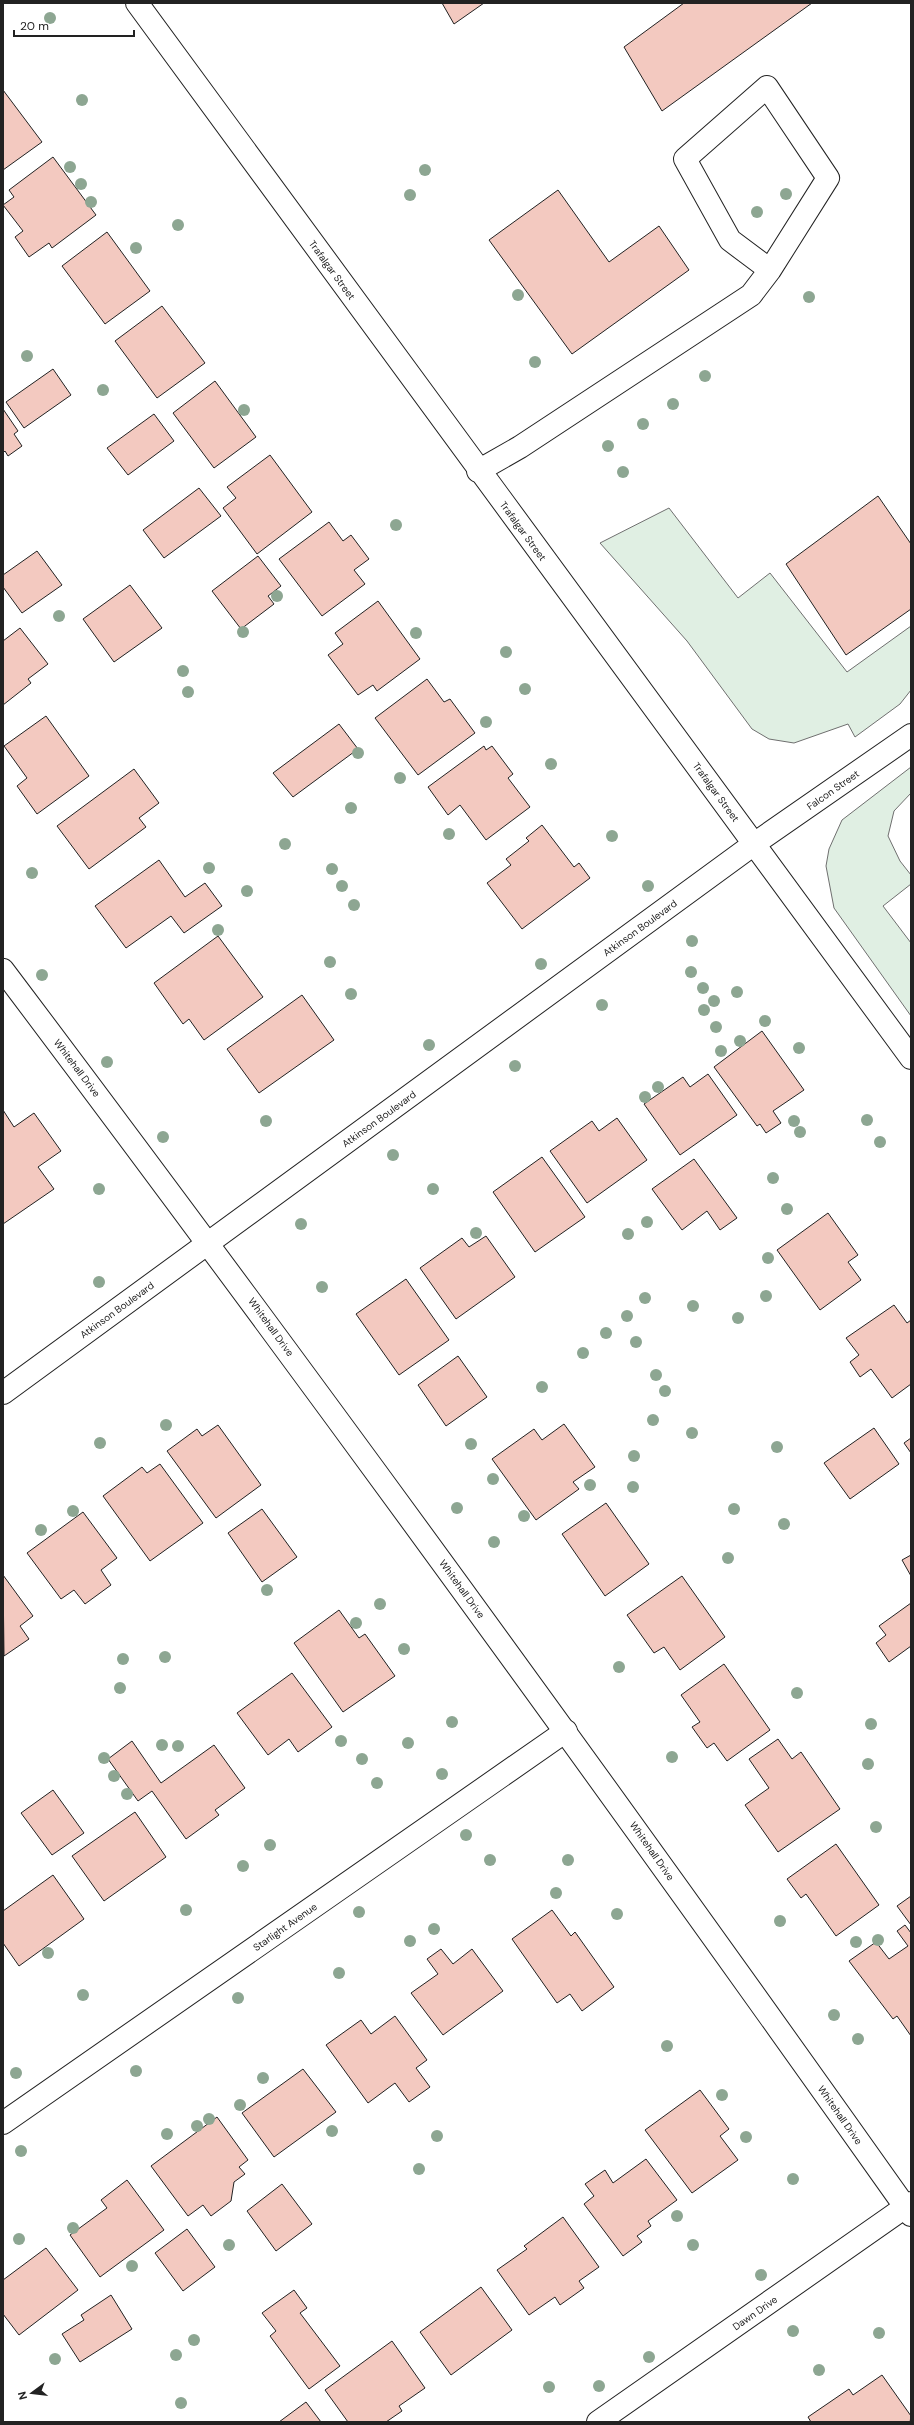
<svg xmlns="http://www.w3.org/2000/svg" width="914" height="2425" viewBox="0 0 914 2425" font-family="'DM Sans',sans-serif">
<rect width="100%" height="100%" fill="#fff"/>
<g fill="#e0efe3" stroke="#6f6f6f">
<path d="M 669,508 L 738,598 L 770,573 L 847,672 L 911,626 L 911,690 L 900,704 L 855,737 L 848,724 L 794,743 L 769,739 L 752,729 L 687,641 L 600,543 Z"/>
<path d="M 911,767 L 911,793 L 894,811 L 888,836 L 900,861 L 911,875 L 911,884 L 883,906 L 911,943 L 911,1016 L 834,908 L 826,866 L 829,849 L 842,820 Z"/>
</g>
<g fill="#f3c9c0" stroke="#222">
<path d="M 442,3 L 484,3 L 454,24 Z"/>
<path d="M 684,3 L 812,3 L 662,111 L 624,47 Z"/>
<path d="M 3,90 L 42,142 L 3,170 Z"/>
<path d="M 53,157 L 96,215 L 52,248 L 49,243 L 29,257 L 15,237 L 23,231 L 3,205 L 14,197 L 9,190 Z"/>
<path d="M 558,190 L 609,262 L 659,226 L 689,270 L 572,354 L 489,240 Z"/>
<path d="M 107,232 L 150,291 L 105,324 L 62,266 Z"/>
<path d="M 162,306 L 205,363 L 157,398 L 115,341 Z"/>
<path d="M 53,369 L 71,395 L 24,428 L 6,402 Z"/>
<path d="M 215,381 L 256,437 L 214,468 L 173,413 Z"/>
<path d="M 3,409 L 18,431 L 14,434 L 22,446 L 8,456 L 5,451 L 3,453 Z"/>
<path d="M 154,414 L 174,441 L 128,475 L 107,448 Z"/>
<path d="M 270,455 L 312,512 L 257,554 L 223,508 L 236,498 L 227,487 Z"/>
<path d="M 199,488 L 221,516 L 164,558 L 143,530 Z"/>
<path d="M 878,496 L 911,544 L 911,609 L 846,655 L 786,564 Z"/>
<path d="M 329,522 L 343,541 L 351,535 L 369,559 L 354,570 L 365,584 L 322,616 L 279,559 Z"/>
<path d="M 37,551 L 62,585 L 22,613 L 3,587 L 3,575 Z"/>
<path d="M 258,556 L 281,586 L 268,596 L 274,604 L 241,629 L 212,591 Z"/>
<path d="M 130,585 L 162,628 L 114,662 L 83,619 Z"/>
<path d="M 378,601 L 420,659 L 377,691 L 373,685 L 358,695 L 328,655 L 343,644 L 335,633 Z"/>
<path d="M 20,628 L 48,664 L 28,679 L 31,683 L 3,705 L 3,641 Z"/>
<path d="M 427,679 L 444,702 L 450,699 L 475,733 L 418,775 L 375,718 Z"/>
<path d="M 46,716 L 89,776 L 37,814 L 17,786 L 27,778 L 4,746 Z"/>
<path d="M 339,724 L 358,749 L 293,797 L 273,773 Z"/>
<path d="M 484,746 L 486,750 L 492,746 L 513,774 L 508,778 L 530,807 L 486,840 L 460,805 L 448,815 L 428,787 Z"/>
<path d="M 134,769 L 159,803 L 139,818 L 146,827 L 89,869 L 57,826 Z"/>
<path d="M 542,825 L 574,867 L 579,863 L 590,878 L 522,929 L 487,883 L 511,865 L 506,859 L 529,841 L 526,838 Z"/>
<path d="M 159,860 L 185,897 L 205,883 L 222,906 L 184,933 L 171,916 L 126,948 L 95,906 Z"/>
<path d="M 218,936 L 263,997 L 204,1040 L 189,1019 L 183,1024 L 154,983 Z"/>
<path d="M 302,995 L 334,1040 L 259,1093 L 227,1049 Z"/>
<path d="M 762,1031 L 804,1090 L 773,1111 L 781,1123 L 766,1133 L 760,1124 L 757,1126 L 714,1067 Z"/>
<path d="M 708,1074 L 737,1115 L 680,1155 L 644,1104 L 683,1077 L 690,1087 Z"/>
<path d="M 3,1110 L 14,1127 L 34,1113 L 61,1151 L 38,1167 L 54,1189 L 3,1224 Z"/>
<path d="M 617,1118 L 647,1160 L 587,1203 L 550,1151 L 592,1121 L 599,1131 Z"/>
<path d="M 542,1157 L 585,1217 L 535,1252 L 493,1192 Z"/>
<path d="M 694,1159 L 737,1218 L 720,1230 L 707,1211 L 682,1230 L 652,1189 Z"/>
<path d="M 828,1213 L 858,1255 L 848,1262 L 861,1280 L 820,1310 L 777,1250 Z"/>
<path d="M 486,1236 L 515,1277 L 456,1319 L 420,1268 L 462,1238 L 469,1247 Z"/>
<path d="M 406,1279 L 449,1340 L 399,1375 L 356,1314 Z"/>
<path d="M 894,1305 L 907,1323 L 911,1320 L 911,1384 L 892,1398 L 871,1369 L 860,1377 L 850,1362 L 859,1355 L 846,1338 Z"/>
<path d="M 458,1356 L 487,1397 L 446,1426 L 418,1385 Z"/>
<path d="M 564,1424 L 595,1467 L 573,1482 L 579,1489 L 536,1520 L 492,1459 L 534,1429 L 542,1440 Z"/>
<path d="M 218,1425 L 261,1485 L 216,1518 L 167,1451 L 197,1429 L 202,1436 Z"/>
<path d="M 874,1428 L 899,1464 L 850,1499 L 824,1463 Z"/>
<path d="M 911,1438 L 911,1453 L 904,1443 Z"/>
<path d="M 160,1464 L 203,1523 L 150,1561 L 103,1496 L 142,1467 L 147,1473 Z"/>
<path d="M 606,1503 L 649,1564 L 605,1596 L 562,1534 Z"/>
<path d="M 262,1509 L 297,1557 L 262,1582 L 228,1533 Z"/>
<path d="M 83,1512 L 117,1558 L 101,1570 L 111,1585 L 85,1604 L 74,1590 L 61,1599 L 27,1553 Z"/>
<path d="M 911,1555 L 911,1576 L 902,1560 Z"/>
<path d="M 3,1575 L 33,1616 L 20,1626 L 29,1639 L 4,1656 Z"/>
<path d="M 682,1576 L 725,1637 L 680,1670 L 664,1647 L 654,1653 L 627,1615 Z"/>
<path d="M 911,1603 L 911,1646 L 889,1662 L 876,1643 L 886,1635 L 879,1626 Z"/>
<path d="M 339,1610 L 359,1638 L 365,1634 L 395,1676 L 343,1712 L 294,1643 Z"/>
<path d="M 724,1664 L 770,1730 L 727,1761 L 714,1743 L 707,1748 L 692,1727 L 700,1722 L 681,1695 Z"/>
<path d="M 292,1673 L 332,1727 L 298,1752 L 289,1739 L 268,1755 L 237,1713 Z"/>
<path d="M 778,1739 L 792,1759 L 801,1752 L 840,1809 L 778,1852 L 745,1805 L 769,1788 L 749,1759 Z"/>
<path d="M 132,1741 L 161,1783 L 214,1745 L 245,1788 L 215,1810 L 219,1815 L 186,1839 L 152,1791 L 138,1801 L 108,1759 Z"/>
<path d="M 53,1790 L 84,1833 L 52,1855 L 21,1813 Z"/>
<path d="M 135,1812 L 166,1857 L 104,1901 L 72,1856 Z"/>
<path d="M 836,1844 L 879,1905 L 836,1936 L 806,1894 L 801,1898 L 787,1879 Z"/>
<path d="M 53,1875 L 84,1919 L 19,1966 L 3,1943 L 3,1911 Z"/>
<path d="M 911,1896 L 911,1925 L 897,1906 Z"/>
<path d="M 552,1910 L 571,1936 L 575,1932 L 614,1987 L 582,2011 L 570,1994 L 557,2003 L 512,1939 Z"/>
<path d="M 905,1925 L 911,1933 L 911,2036 L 897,2016 L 893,2019 L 849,1961 L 876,1942 L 889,1959 L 908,1946 L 897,1931 Z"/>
<path d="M 441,1949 L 453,1964 L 472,1949 L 503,1991 L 443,2035 L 411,1993 L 438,1974 L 427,1959 Z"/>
<path d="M 395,2016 L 427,2060 L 416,2068 L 430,2087 L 409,2102 L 395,2083 L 368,2103 L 326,2045 L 361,2020 L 371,2034 Z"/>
<path d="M 303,2069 L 336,2112 L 274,2157 L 242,2113 Z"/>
<path d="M 700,2090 L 729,2129 L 720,2136 L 738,2160 L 692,2193 L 645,2130 Z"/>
<path d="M 217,2117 L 248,2160 L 239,2167 L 245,2174 L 234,2182 L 231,2201 L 211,2216 L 203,2205 L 188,2216 L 151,2166 Z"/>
<path d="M 646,2159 L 677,2200 L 648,2221 L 651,2226 L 637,2236 L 642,2242 L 623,2256 L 584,2204 L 594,2196 L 585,2184 L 605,2170 L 613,2183 Z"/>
<path d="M 127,2180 L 164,2230 L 100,2277 L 70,2235 L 107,2208 L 101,2200 Z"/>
<path d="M 282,2184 L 312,2224 L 276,2251 L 247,2211 Z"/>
<path d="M 563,2217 L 599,2267 L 579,2281 L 584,2288 L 560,2305 L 555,2297 L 529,2315 L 497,2270 L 527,2249 L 524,2246 Z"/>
<path d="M 187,2229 L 215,2267 L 183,2291 L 155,2253 Z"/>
<path d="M 46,2248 L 78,2290 L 19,2335 L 3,2314 L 3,2280 Z"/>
<path d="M 481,2287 L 512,2330 L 451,2375 L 420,2332 Z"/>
<path d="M 294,2290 L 307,2308 L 300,2313 L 340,2366 L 309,2389 L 270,2336 L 276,2331 L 262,2313 Z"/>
<path d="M 111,2295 L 132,2329 L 80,2362 L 62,2334 L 84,2320 L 81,2315 Z"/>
<path d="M 392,2341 L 425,2388 L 399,2406 L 402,2411 L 386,2422 L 348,2422 L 325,2390 Z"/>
<path d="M 882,2375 L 911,2416 L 910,2422 L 811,2422 L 808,2417 L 849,2389 L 853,2395 Z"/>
<path d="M 306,2402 L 321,2422 L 279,2422 Z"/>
</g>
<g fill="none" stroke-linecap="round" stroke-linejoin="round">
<defs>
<g id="minor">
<path d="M 478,471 L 520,447 L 751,295 L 770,270 L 828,178 L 767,87 L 685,159 L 730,240 L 770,270"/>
<path d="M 3,970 C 312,1380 614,1796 911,2215"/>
<path d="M 3,1393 L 754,844 L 911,735"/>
<path d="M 3,2123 L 566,1731"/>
<path d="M 598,2422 L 911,2203"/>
</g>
<path id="major" d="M 137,3 L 911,1058"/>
</defs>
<use href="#minor" stroke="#222" stroke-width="24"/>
<use href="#major" stroke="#222" stroke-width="24"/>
<use href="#minor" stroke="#fff" stroke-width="22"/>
<use href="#major" stroke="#fff" stroke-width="22"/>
</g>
<g fill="#8da692">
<circle cx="50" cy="18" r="6"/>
<circle cx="82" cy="100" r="6"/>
<circle cx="70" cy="167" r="6"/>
<circle cx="425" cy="170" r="6"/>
<circle cx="81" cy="184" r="6"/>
<circle cx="786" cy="194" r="6"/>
<circle cx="410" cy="195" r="6"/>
<circle cx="91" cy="202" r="6"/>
<circle cx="757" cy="212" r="6"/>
<circle cx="178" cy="225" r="6"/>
<circle cx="136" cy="248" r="6"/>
<circle cx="518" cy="295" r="6"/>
<circle cx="809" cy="297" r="6"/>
<circle cx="27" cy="356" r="6"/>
<circle cx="535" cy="362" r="6"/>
<circle cx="705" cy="376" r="6"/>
<circle cx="103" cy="390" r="6"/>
<circle cx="673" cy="404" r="6"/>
<circle cx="244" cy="410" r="6"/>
<circle cx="643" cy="424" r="6"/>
<circle cx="608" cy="446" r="6"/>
<circle cx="623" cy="472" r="6"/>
<circle cx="396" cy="525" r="6"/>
<circle cx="277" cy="596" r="6"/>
<circle cx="59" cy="616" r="6"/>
<circle cx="243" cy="632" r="6"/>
<circle cx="416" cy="633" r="6"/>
<circle cx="506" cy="652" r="6"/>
<circle cx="183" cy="671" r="6"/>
<circle cx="525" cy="689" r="6"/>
<circle cx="188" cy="692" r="6"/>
<circle cx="486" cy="722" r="6"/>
<circle cx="358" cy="753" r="6"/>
<circle cx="551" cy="764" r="6"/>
<circle cx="400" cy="778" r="6"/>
<circle cx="351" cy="808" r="6"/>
<circle cx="449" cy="834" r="6"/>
<circle cx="612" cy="836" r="6"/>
<circle cx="285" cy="844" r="6"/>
<circle cx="209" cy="868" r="6"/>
<circle cx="332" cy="869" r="6"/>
<circle cx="32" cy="873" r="6"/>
<circle cx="342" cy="886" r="6"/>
<circle cx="648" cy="886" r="6"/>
<circle cx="247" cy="891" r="6"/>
<circle cx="354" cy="905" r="6"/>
<circle cx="218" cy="930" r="6"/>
<circle cx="692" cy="941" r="6"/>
<circle cx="330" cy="962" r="6"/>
<circle cx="541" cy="964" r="6"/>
<circle cx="691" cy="972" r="6"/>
<circle cx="42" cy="975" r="6"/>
<circle cx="703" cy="988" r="6"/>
<circle cx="737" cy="992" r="6"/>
<circle cx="351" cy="994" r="6"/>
<circle cx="714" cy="1001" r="6"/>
<circle cx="602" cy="1005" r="6"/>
<circle cx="704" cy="1010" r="6"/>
<circle cx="765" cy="1021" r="6"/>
<circle cx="716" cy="1027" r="6"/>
<circle cx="740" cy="1041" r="6"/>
<circle cx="429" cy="1045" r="6"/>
<circle cx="799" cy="1048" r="6"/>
<circle cx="721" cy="1051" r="6"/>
<circle cx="107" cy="1062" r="6"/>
<circle cx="515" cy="1066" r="6"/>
<circle cx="658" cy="1087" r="6"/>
<circle cx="645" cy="1097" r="6"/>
<circle cx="867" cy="1120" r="6"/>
<circle cx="266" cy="1121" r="6"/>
<circle cx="794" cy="1121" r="6"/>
<circle cx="800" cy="1132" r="6"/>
<circle cx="163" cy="1137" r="6"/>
<circle cx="880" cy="1142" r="6"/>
<circle cx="393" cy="1155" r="6"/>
<circle cx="773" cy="1178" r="6"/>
<circle cx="99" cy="1189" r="6"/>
<circle cx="433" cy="1189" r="6"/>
<circle cx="787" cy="1209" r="6"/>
<circle cx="647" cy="1222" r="6"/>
<circle cx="301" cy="1224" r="6"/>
<circle cx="476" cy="1233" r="6"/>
<circle cx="628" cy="1234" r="6"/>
<circle cx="768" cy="1258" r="6"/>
<circle cx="99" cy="1282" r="6"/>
<circle cx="322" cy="1287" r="6"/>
<circle cx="766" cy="1296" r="6"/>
<circle cx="645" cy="1298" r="6"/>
<circle cx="693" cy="1306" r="6"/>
<circle cx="627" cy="1316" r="6"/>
<circle cx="738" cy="1318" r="6"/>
<circle cx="606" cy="1333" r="6"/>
<circle cx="636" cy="1342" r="6"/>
<circle cx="583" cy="1353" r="6"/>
<circle cx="656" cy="1375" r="6"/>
<circle cx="542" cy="1387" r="6"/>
<circle cx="665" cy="1391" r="6"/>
<circle cx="653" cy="1420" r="6"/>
<circle cx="166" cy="1425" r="6"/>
<circle cx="692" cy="1433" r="6"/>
<circle cx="100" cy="1443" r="6"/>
<circle cx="471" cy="1444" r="6"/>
<circle cx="777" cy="1447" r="6"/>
<circle cx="634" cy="1456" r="6"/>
<circle cx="493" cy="1479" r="6"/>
<circle cx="590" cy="1485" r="6"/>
<circle cx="633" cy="1487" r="6"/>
<circle cx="457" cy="1508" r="6"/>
<circle cx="734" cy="1509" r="6"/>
<circle cx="73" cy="1511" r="6"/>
<circle cx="524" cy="1516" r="6"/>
<circle cx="784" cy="1524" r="6"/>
<circle cx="41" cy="1530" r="6"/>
<circle cx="494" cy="1542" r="6"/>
<circle cx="728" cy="1558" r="6"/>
<circle cx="267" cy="1590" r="6"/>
<circle cx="380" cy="1604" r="6"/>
<circle cx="356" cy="1623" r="6"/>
<circle cx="404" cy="1649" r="6"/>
<circle cx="165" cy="1657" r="6"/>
<circle cx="123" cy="1659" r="6"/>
<circle cx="619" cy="1667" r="6"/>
<circle cx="120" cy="1688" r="6"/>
<circle cx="797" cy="1693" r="6"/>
<circle cx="452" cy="1722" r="6"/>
<circle cx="871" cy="1724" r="6"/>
<circle cx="341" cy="1741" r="6"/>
<circle cx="408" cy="1743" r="6"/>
<circle cx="162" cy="1745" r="6"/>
<circle cx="178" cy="1746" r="6"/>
<circle cx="672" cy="1757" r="6"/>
<circle cx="104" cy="1758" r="6"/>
<circle cx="362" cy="1759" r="6"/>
<circle cx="868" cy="1764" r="6"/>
<circle cx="442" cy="1774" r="6"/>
<circle cx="114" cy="1776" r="6"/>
<circle cx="377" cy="1783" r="6"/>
<circle cx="127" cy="1794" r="6"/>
<circle cx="876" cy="1827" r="6"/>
<circle cx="466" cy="1835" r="6"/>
<circle cx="270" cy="1845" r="6"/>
<circle cx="490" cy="1860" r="6"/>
<circle cx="568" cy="1860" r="6"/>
<circle cx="243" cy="1866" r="6"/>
<circle cx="556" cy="1893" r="6"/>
<circle cx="186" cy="1910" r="6"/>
<circle cx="359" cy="1912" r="6"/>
<circle cx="617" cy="1914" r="6"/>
<circle cx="780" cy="1921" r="6"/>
<circle cx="434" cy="1929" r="6"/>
<circle cx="878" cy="1940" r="6"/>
<circle cx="410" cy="1941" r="6"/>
<circle cx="856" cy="1942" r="6"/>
<circle cx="48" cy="1953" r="6"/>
<circle cx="339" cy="1973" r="6"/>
<circle cx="83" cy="1995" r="6"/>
<circle cx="238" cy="1998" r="6"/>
<circle cx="834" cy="2015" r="6"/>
<circle cx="858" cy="2039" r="6"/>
<circle cx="667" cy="2046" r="6"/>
<circle cx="136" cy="2071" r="6"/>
<circle cx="16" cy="2073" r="6"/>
<circle cx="263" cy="2078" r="6"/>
<circle cx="722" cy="2095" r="6"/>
<circle cx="240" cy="2105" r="6"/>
<circle cx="209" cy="2119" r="6"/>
<circle cx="197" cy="2126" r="6"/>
<circle cx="332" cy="2131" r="6"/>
<circle cx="167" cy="2134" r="6"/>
<circle cx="437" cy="2136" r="6"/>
<circle cx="746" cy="2137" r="6"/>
<circle cx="21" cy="2151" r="6"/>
<circle cx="419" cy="2169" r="6"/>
<circle cx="793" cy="2179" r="6"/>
<circle cx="677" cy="2216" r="6"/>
<circle cx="73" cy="2228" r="6"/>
<circle cx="19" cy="2239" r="6"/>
<circle cx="229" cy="2245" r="6"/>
<circle cx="693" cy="2245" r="6"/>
<circle cx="132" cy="2266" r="6"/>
<circle cx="761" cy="2275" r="6"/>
<circle cx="793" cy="2331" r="6"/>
<circle cx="879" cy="2333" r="6"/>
<circle cx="194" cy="2340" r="6"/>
<circle cx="176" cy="2355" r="6"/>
<circle cx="649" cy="2357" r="6"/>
<circle cx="55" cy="2359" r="6"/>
<circle cx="819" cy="2370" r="6"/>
<circle cx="599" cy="2386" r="6"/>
<circle cx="549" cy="2387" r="6"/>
<circle cx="181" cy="2403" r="6"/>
</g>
<g text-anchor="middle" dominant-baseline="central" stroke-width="3" stroke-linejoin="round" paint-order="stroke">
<g font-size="10" fill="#222" stroke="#fff">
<text transform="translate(332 270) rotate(54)">Trafalgar Street</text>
<text transform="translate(523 531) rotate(54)">Trafalgar Street</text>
<text transform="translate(833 790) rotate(-35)">Falcon Street</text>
<text transform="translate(716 792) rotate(54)">Trafalgar Street</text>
<text transform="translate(640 928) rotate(-36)">Atkinson Boulevard</text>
<text transform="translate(77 1068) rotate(53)">Whitehall Drive</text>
<text transform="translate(379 1119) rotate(-36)">Atkinson Boulevard</text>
<text transform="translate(117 1310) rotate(-36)">Atkinson Boulevard</text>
<text transform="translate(271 1327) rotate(54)">Whitehall Drive</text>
<text transform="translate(462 1589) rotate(54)">Whitehall Drive</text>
<text transform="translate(652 1851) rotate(55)">Whitehall Drive</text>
<text transform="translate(285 1927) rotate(-35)">Starlight Avenue</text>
<text transform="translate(840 2115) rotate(55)">Whitehall Drive</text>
<text transform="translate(755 2313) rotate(-35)">Dawn Drive</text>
</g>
</g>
<rect width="914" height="2425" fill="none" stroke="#222222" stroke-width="8"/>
<g transform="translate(32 2393) rotate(255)" stroke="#ffffff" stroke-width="3" paint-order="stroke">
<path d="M0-3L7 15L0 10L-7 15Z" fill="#222222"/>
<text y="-6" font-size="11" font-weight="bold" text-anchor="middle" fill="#222222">N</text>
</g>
<path d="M14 30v6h120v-6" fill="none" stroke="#222222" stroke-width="2"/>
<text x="20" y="30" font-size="12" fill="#222222" stroke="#ffffff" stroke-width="3" paint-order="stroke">20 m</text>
</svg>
